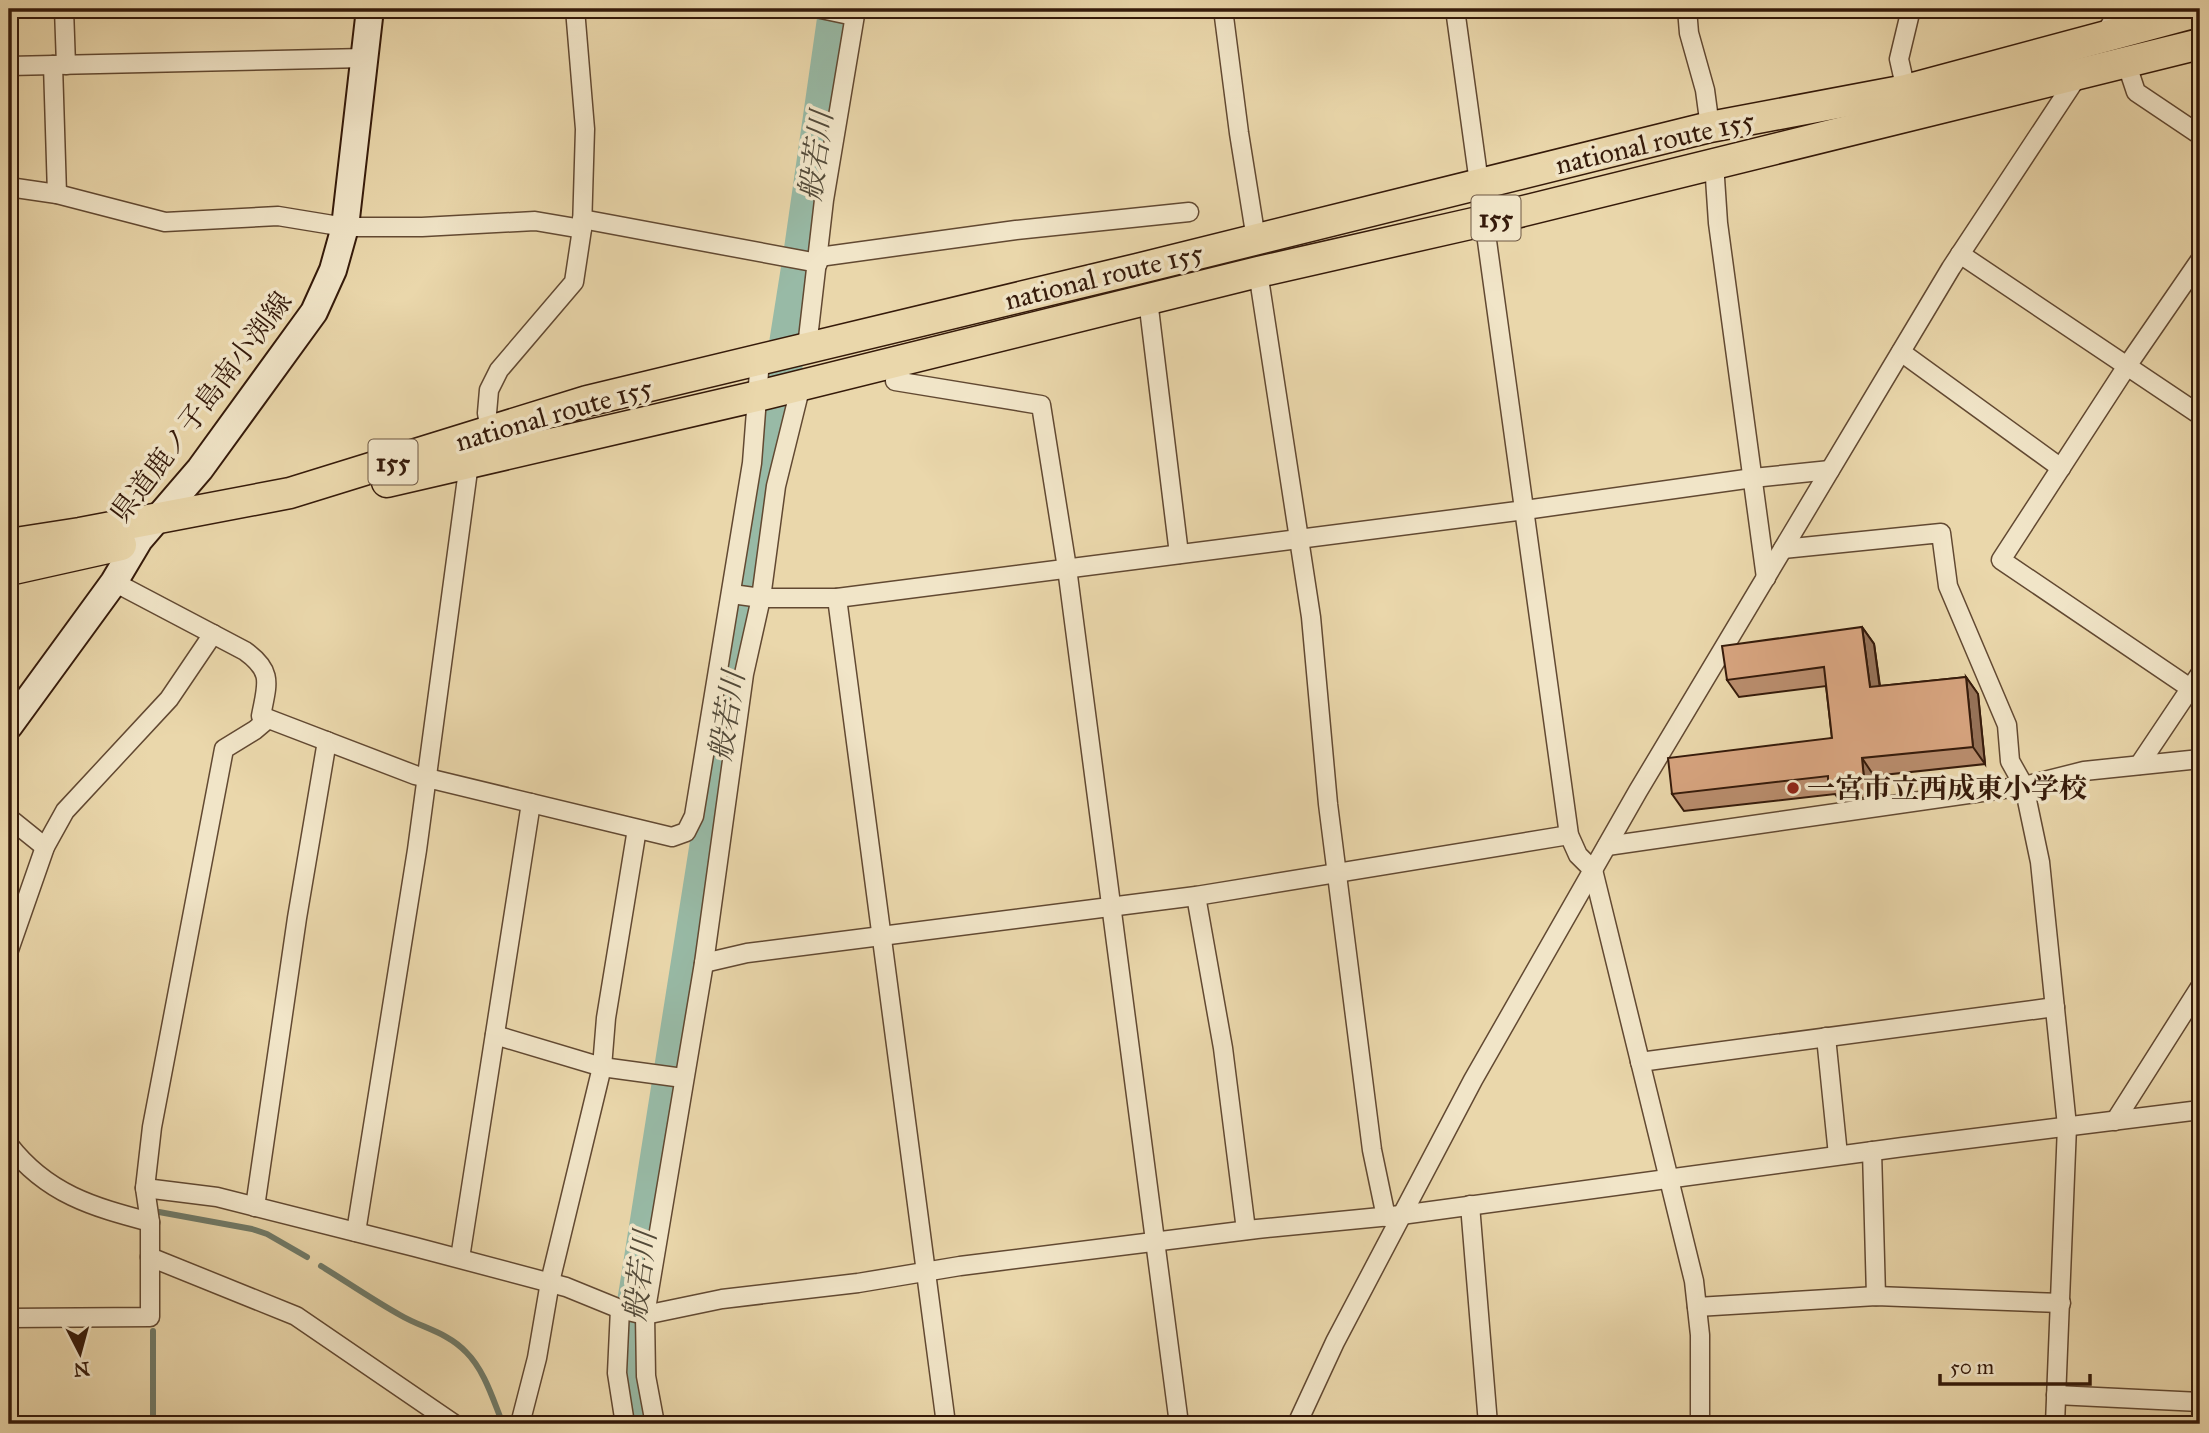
<svg xmlns="http://www.w3.org/2000/svg" width="2209" height="1433" viewBox="0 0 2209 1433" font-family="'IM FELL Great Primer','Noto Serif JP',serif">
<rect width="100%" height="100%" fill="#ead7ab"/>
<filter id="stains"><feTurbulence type="fractalNoise" baseFrequency=".00286" numOctaves="4"/><feColorMatrix values="0 0 0 0 .2 0 0 0 0 .09 0 0 0 0 .02 0 0 0 .5 -.17"/></filter>
<radialGradient id="worn" r=".72"><stop offset=".6" stop-color="#630" stop-opacity="0"/><stop offset="1" stop-color="#630" stop-opacity=".3"/></radialGradient>
<g fill="none" stroke-linecap="round" stroke-linejoin="round">
<g stroke="#707a68" stroke-width="6">
<path d="M 159,1212 L 252,1229 L 267,1234 L 307,1257"/>
<path d="M 321,1266 C 347,1282 373,1300 400,1315 C 422,1328 447,1332 466,1352 C 485,1371 493,1400 503,1424"/>
<path d="M 153,1331 L 153,1424"/>
</g>
<path stroke="#98baa6" stroke-width="37" d="M 640,1424 L 633,1381 L 632,1311 L 635,1306 L 803,246 L 837,9"/>
<defs>
<g id="minor">
<path d="M 64,9 L 66,65"/>
<path d="M 821,9 L 854,16"/>
<path d="M 1223,9 L 1239,133 L 1256,239"/>
<path d="M 1455,9 L 1569,835 L 1578,855 L 1593,870 L 1694,1281 L 1700,1335 L 1700,1424"/>
<path d="M 1687,9 L 1689,33 L 1705,90 L 1710,127"/>
<path d="M 2102,39 L 2120,9"/>
<path d="M 2126,62 L 2136,92 L 2200,135"/>
<path d="M 53,65 L 57,194"/>
<path d="M 9,66 L 364,58"/>
<path d="M 1906,90 L 1899,59 L 1911,9"/>
<path d="M 1714,163 L 1718,223 L 1766,578"/>
<path d="M 9,187 L 57,194 L 165,222 L 278,216 L 345,227 L 422,227 L 535,221 L 582,229"/>
<path d="M 582,219 L 818,263"/>
<path d="M 1960,254 L 2200,415"/>
<path d="M 819,257 L 1016,230 L 1189,212"/>
<path d="M 1258,272 L 1311,617 L 1328,804 L 1372,1150 L 1386,1217"/>
<path d="M 1148,300 L 1179,554"/>
<path d="M 807,347 L 824,200 L 856,9"/>
<path d="M 1901,352 L 2061,468"/>
<path d="M 895,381 L 1041,405 L 1067,568 L 1179,1424"/>
<path d="M 490,431 L 487,413 L 489,390 L 499,370 L 574,282 L 582,229 L 585,129 L 575,9"/>
<path d="M 1783,549 L 1941,533 L 1948,586 L 2007,725 L 2010,761 L 2024,786 L 2040,862 L 2067,1126 L 2055,1424"/>
<path d="M 114,582 L 245,651 C 274,672 267,684 261,716 L 415,775 L 672,837 L 686,832 L 694,816 L 752,463 L 760,359"/>
<path d="M 732,594 L 761,598 L 837,598 L 1525,510 L 1753,478 L 1830,470"/>
<path d="M 837,598 L 946,1424"/>
<path d="M 2190,688 L 2001,560 L 2127,366 L 2200,260"/>
<path d="M 2139,765 L 2200,674"/>
<path d="M 9,818 L 45,847"/>
<path d="M 1607,846 L 2024,786 L 2084,771 L 2200,759"/>
<path d="M 1196,896 L 1223,1048 L 1246,1230"/>
<path d="M 9,950 L 45,847 L 65,811 L 169,699 L 213,634"/>
<path d="M 704,963 L 747,953 L 1196,896 L 1569,835"/>
<path d="M 495,1035 L 602,1067 L 683,1078"/>
<path d="M 1826,1037 L 1838,1155"/>
<path d="M 1640,1062 L 2055,1007"/>
<path d="M 2115,1121 L 2200,987"/>
<path d="M 9,1145 C 47,1194 93,1207 150,1222"/>
<path d="M 1872,1151 L 1876,1296"/>
<path d="M 145,1188 L 217,1197 L 415,1247 L 566,1287 L 620,1309 L 645,1315 L 722,1299 L 858,1283 L 960,1266 L 1257,1229 L 1401,1215 L 1903,1147 L 2200,1110"/>
<path d="M 1470,1205 L 1488,1424"/>
<path d="M 255,1207 L 297,918 L 327,741"/>
<path d="M 356,1232 L 417,850 L 469,463"/>
<path d="M 150,1257 L 296,1316 L 454,1424"/>
<path d="M 460,1258 L 531,803"/>
<path d="M 1697,1307 L 1876,1296 L 2061,1303"/>
<path d="M 620,1309 L 617,1373 L 625,1424"/>
<path d="M 9,1318 L 150,1317 L 150,1222 L 145,1188 L 152,1127 L 224,749 L 255,730 L 268,719"/>
<path d="M 2056,1395 L 2200,1402"/>
<path d="M 520,1424 L 537,1358 L 550,1282 L 602,1067 L 606,1018 L 637,829"/>
<path d="M 655,1424 L 646,1376 L 645,1315 L 704,963 L 744,674 L 761,598 L 776,486 L 801,385"/>
<path d="M 1297,1424 L 1335,1342 L 1473,1080 L 1638,791 L 1951,268 L 2079,74"/>
</g>
<path id="secondary" d="M 9,726 L 114,582 L 139,540 L 200,469 L 314,312 L 333,270 L 345,227 L 370,9"/>
<g id="trunk">
<path d="M 387,482 L 766,394 L 1258,272 L 1483,221 L 2200,44"/>
<path d="M 9,544 L 80,533 L 290,493 L 587,401 L 1137,269 L 1710,127 L 1906,90 L 2200,11"/>
<path d="M 9,570 L 121,545"/>
</g>
</defs>
<use href="#minor" stroke="#624932" stroke-width="21"/>
<use href="#secondary" stroke="#351a0a" stroke-width="30"/>
<use href="#trunk" stroke="#351a0a" stroke-width="33"/>
<use href="#minor" stroke="#f1e5c8" stroke-width="18"/>
<use href="#secondary" stroke="#f1e5c8" stroke-width="26"/>
<use href="#trunk" stroke="#ead7ab" stroke-width="30"/>
</g>
<path fill="#b98d6d" stroke="#351a0a" stroke-width="2" d="M 1862,627 L 1874,644 L 1880,686 L 1966,677 L 1978,694 L 1985,764 L 1874,776 L 1876,796 L 1840,801 L 1835,794 L 1684,811 L 1672,794 L 1832,738 L 1826,686 L 1739,697 L 1727,680 Z"/>
<g fill="#967359" stroke="#351a0a" stroke-width="2">
<path d="M 1862,627 L 1874,644 L 1882,704 L 1870,687 Z"/>
<path d="M 1966,677 L 1978,694 L 1985,764 L 1973,747 Z"/>
<path d="M 1862,758 L 1874,776 L 1876,796 L 1864,779 Z"/>
</g>
<path fill="#d7a47f" stroke="#351a0a" stroke-width="2" d="M 1862,627 L 1870,687 L 1966,677 L 1973,747 L 1862,758 L 1864,779 L 1828,784 L 1828,776 L 1672,794 L 1668,758 L 1832,738 L 1824,667 L 1727,680 L 1722,646 Z"/>
<circle fill="#8f2418" stroke="#f1e5c8" stroke-width="2.5" cx="1793" cy="788" r="7"/>
<g text-anchor="middle" dominant-baseline="central" stroke-width="7" stroke-linejoin="round" paint-order="stroke">
<g fill="#f1e5c8" stroke="#6d5743" stroke-width="2">
<rect x="1471.5" y="195.5" width="49" height="45" rx="5"/>
<rect x="368.5" y="439.5" width="49" height="45" rx="5"/>
</g>
<g font-size="26" font-weight="bold" fill="#351a0a">
<text x="1496" y="218">155</text>
<text x="393" y="462">155</text>
</g>
<g font-size="28" fill="#351a0a" stroke="#f1e5c8">
<text transform="translate(1655 142) rotate(-13)">national route 155</text>
<text transform="translate(1104 276) rotate(-14)">national route 155</text>
<text transform="translate(201 407) rotate(-53)">県道鹿ノ子島南小渕線</text>
<text transform="translate(554 414) rotate(-16)">national route 155</text>
</g>
<g font-size="28" font-weight="bold" fill="#351a0a" stroke="#f1e5c8" text-anchor="start">
<text x="1807" y="788">一宮市立西成東小学校</text>
</g>
<g font-size="30" font-style="italic" fill="#534a39" stroke="#f1e5c8">
<text transform="translate(816 156) rotate(-82)">般若川</text>
<text transform="translate(727 716) rotate(-81)">般若川</text>
<text transform="translate(640 1276) rotate(-83)">般若川</text>
</g>
</g>
<rect width="2209" height="1433" fill="none" stroke="#ead7ab" stroke-width="35"/>
<rect x="10" y="10" width="2188" height="1412" fill="none" stroke="#351a0a" stroke-width="3.5"/>
<rect x="18" y="18" width="2174" height="1398" fill="none" stroke="#351a0a" stroke-width="2"/>
<g transform="translate(80 1353) rotate(174)" stroke="#f1e5c8" stroke-width="5" paint-order="stroke">
<path d="M0-5L12 26L0 18L-12 26Z" fill="#351a0a"/>
<text y="-10" font-size="19" font-weight="bold" text-anchor="middle" fill="#351a0a">N</text>
</g>
<path d="M1940 1374v10h150v-10" fill="none" stroke="#351a0a" stroke-width="3.5"/>
<text x="1950" y="1374" font-size="21" fill="#351a0a" stroke="#f1e5c8" stroke-width="5" paint-order="stroke">50 m</text>
<rect width="100%" height="100%" filter="url(#stains)"/>
<rect width="100%" height="100%" fill="url(#worn)"/>
</svg>
